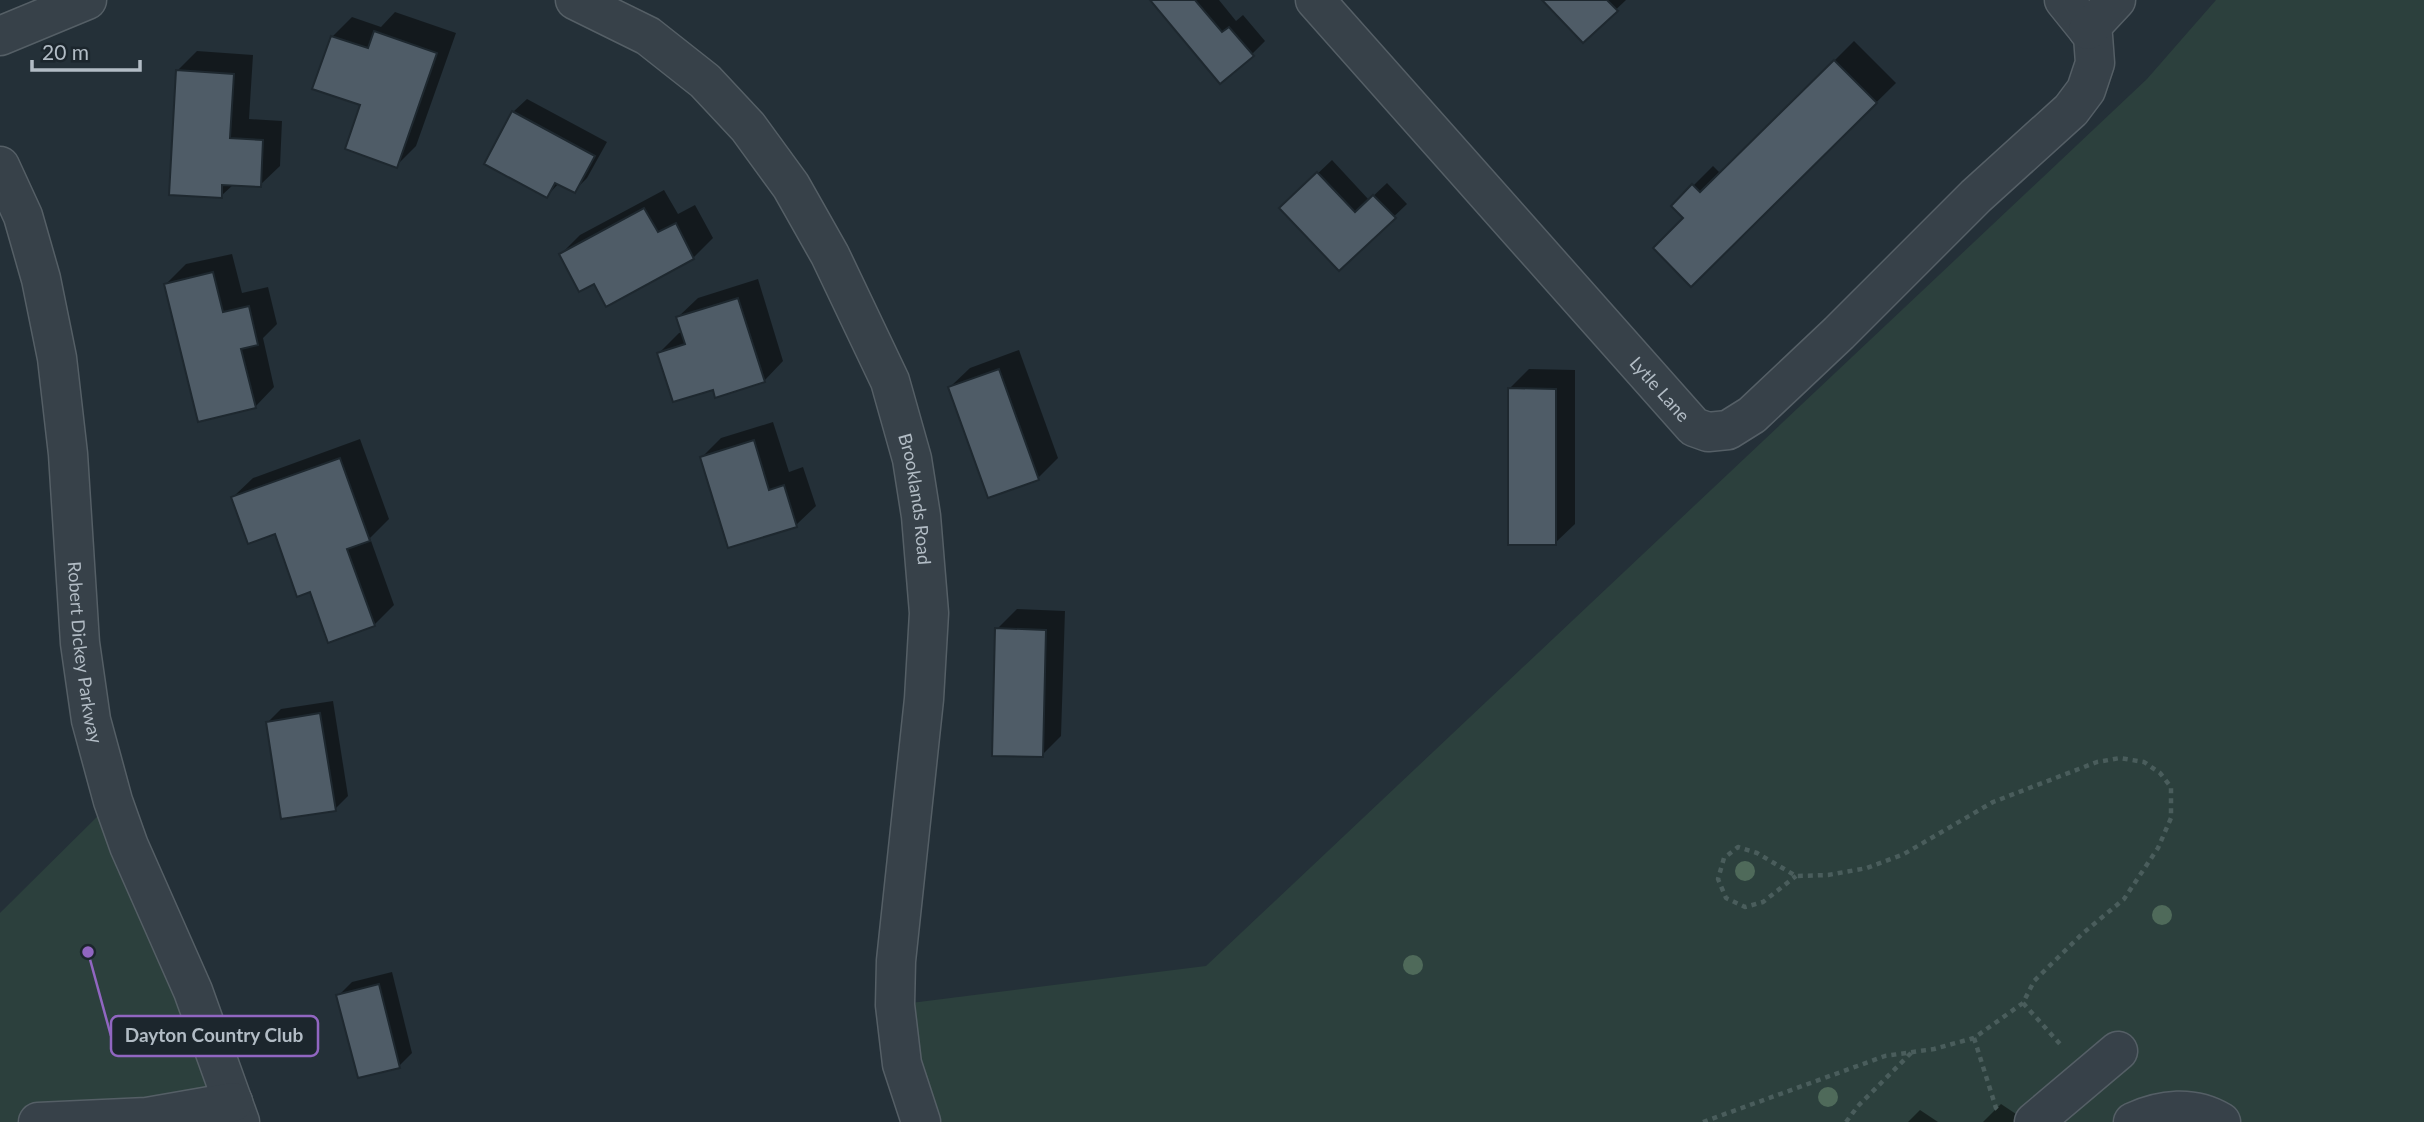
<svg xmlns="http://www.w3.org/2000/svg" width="2424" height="1122" viewBox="0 0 2424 1122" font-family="Lato,sans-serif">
<rect width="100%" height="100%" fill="#243038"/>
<g fill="#2c403d">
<path d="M 2216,0 L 2424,0 L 2424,1122 L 921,1122 L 895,1005 L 1206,966 L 2147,79 Z"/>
<path d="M 113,801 L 240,1122 L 0,1122 L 0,913 Z"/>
</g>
<g fill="#0007">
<path d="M 1152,0 L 1219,0 L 1236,21 L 1243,15 L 1265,41 L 1252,54 Z"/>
<path d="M 1544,0 L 1626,0 L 1583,41 Z"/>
<path d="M 395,12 L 456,33 L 416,146 L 396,166 L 362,104 L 332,37 L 352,17 L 381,27 Z"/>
<path d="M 1854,41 L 1896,83 L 1691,285 L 1685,218 L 1673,206 L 1713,166 L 1721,174 Z"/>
<path d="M 197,51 L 253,55 L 249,119 L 282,121 L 280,166 L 260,185 L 234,184 L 221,196 L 177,71 Z"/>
<path d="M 527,99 L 607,142 L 587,178 L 574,191 L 559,183 L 547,196 L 513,112 Z"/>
<path d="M 1332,160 L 1369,200 L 1387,183 L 1407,204 L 1339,269 L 1295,195 Z"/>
<path d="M 664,190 L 678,214 L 695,205 L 713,238 L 693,258 L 607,304 L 595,281 L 561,254 L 580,235 Z"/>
<path d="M 232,254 L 242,293 L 268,287 L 277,324 L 263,338 L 274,387 L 255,407 L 166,284 L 186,264 Z"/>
<path d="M 758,279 L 783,361 L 764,381 L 714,388 L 659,353 L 679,333 L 683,332 L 678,317 L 698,298 Z"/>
<path d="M 1019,350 L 1058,458 L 1038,478 L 950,387 L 970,368 Z"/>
<path d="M 1529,369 L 1575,370 L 1575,524 L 1555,543 L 1509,389 Z"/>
<path d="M 773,422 L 789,472 L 803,467 L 816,506 L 796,525 L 702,457 L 721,438 Z"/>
<path d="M 360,439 L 389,519 L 370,538 L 394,605 L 374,625 L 311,590 L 276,532 L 233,497 L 253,478 Z"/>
<path d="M 1017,609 L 1065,611 L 1061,736 L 1042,755 L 997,629 Z"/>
<path d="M 333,701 L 348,796 L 335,809 L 268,722 L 281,709 Z"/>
<path d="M 392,972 L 412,1053 L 399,1066 L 338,996 L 352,982 Z"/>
<path d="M 2001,1104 L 2028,1122 L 1983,1122 Z"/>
<path d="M 1920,1110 L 1938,1122 L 1908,1122 Z"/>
</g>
<g fill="#4f5c67" stroke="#1e282f" stroke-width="2">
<path d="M 1150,0 L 1195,0 L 1222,32 L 1229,27 L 1254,56 L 1220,84 Z"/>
<path d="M 1542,0 L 1607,0 L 1618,11 L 1583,43 Z"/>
<path d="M 374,31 L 437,53 L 397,168 L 345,149 L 360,105 L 312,89 L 331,36 L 368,48 Z"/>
<path d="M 1834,60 L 1877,103 L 1691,287 L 1653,248 L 1683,218 L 1671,206 L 1692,184 L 1700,192 Z"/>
<path d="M 176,70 L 234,74 L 230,138 L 263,140 L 261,187 L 222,185 L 222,198 L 169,195 Z"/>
<path d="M 512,111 L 595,156 L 575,193 L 555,183 L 547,198 L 484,164 Z"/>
<path d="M 1317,172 L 1355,212 L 1373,195 L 1396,218 L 1339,271 L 1279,208 Z"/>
<path d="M 644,208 L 658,232 L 676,223 L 694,259 L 606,307 L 594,284 L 579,292 L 559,254 Z"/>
<path d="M 213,272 L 223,312 L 249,306 L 258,345 L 241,349 L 256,408 L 198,422 L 164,284 Z"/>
<path d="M 738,298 L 765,382 L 715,398 L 713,390 L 673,402 L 657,353 L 685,344 L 676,317 Z"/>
<path d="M 999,369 L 1039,480 L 988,498 L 948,387 Z"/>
<path d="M 1508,388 L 1556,389 L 1556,545 L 1508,545 Z"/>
<path d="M 754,440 L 769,490 L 784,485 L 797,527 L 728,548 L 700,457 Z"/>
<path d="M 340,458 L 370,541 L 347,549 L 375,626 L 328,643 L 310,592 L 297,597 L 275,534 L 248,544 L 231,497 Z"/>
<path d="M 995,628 L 1046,630 L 1043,757 L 992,756 Z"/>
<path d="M 320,713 L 336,811 L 281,819 L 266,722 Z"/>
<path d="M 379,984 L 400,1068 L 358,1078 L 336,995 Z"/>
</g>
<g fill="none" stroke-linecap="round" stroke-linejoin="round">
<defs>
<g id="minor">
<path id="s1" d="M 575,0 L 648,36 L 705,81 L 748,127 L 791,186 L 830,255 L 890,381 L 912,459 L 921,516 L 929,613 L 924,699 L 896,961 L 895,1005 L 902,1064 L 921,1122"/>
<path id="s2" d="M 1315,0 L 1694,427 L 1708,432 L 1728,430 L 1752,415 L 1839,333 L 1976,196 L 2071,110 L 2086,90 L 2095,63 L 2093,36 L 2064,0"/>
<path d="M 2088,30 L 2116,0"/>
<path d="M 0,36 L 87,0"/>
<path id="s3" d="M 0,166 L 23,216 L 41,279 L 57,358 L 68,454 L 80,643 L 91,720 L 113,801 L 129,846 L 193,991 L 240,1122"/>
<path d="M 38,1122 L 147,1117 L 233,1102"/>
<path d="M 2034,1122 L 2118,1051"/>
<path d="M 2133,1122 C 2161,1109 2193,1105 2221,1122"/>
</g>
</defs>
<use href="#minor" stroke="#555f66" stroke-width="41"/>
<g stroke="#4a5d5c" stroke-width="4.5" stroke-dasharray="5 5" stroke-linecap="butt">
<path d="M 2023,1003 L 2060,1044"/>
<path d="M 1974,1038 L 1996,1108 L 2000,1112"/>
<path d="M 1703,1122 L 1885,1056 L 1934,1049 L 1974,1038 L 2023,1003 L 2034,981 L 2082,934 L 2124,899 L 2158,848 L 2171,818 L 2171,787 L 2160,773 L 2144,762 L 2120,758 L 2097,762 L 1993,802 L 1904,854 L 1867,868 L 1828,875 L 1796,876 L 1757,853 L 1738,847 L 1724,858 L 1718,879 L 1726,898 L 1745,907 L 1763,902 L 1796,876"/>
<path d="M 1846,1122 L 1858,1106 L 1911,1053"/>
</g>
<use href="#minor" stroke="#374149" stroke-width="38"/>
</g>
<g fill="#4f6a5a">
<circle cx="1745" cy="871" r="10"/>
<circle cx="2162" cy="915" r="10"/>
<circle cx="1413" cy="965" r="10"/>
<circle cx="1828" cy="1097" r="10"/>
</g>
<g text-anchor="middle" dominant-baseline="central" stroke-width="6" stroke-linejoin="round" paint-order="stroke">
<g font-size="18" fill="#b2bcc5" stroke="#1c262d">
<text stroke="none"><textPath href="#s2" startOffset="520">Lytle Lane</textPath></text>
<text stroke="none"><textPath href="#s1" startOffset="630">Brooklands Road</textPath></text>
<text stroke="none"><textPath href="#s3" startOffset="497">Robert Dickey Parkway</textPath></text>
</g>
</g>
<path fill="none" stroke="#9166c1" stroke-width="2.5" d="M88 952L111 1036"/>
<circle fill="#9166c1" stroke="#1c262d" stroke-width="2.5" cx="88" cy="952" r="7"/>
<rect fill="#1c262d" stroke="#9166c1" stroke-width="2.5" x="111" y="1016" width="207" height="40" rx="7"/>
<g font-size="19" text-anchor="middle" font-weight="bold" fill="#b2bcc5">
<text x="214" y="1042">Dayton Country Club</text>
</g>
<path d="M32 60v10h108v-10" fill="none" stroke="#b2bcc5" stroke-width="3.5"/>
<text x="42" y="60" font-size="21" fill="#b2bcc5" stroke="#1c262d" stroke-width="5" paint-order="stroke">20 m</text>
</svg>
